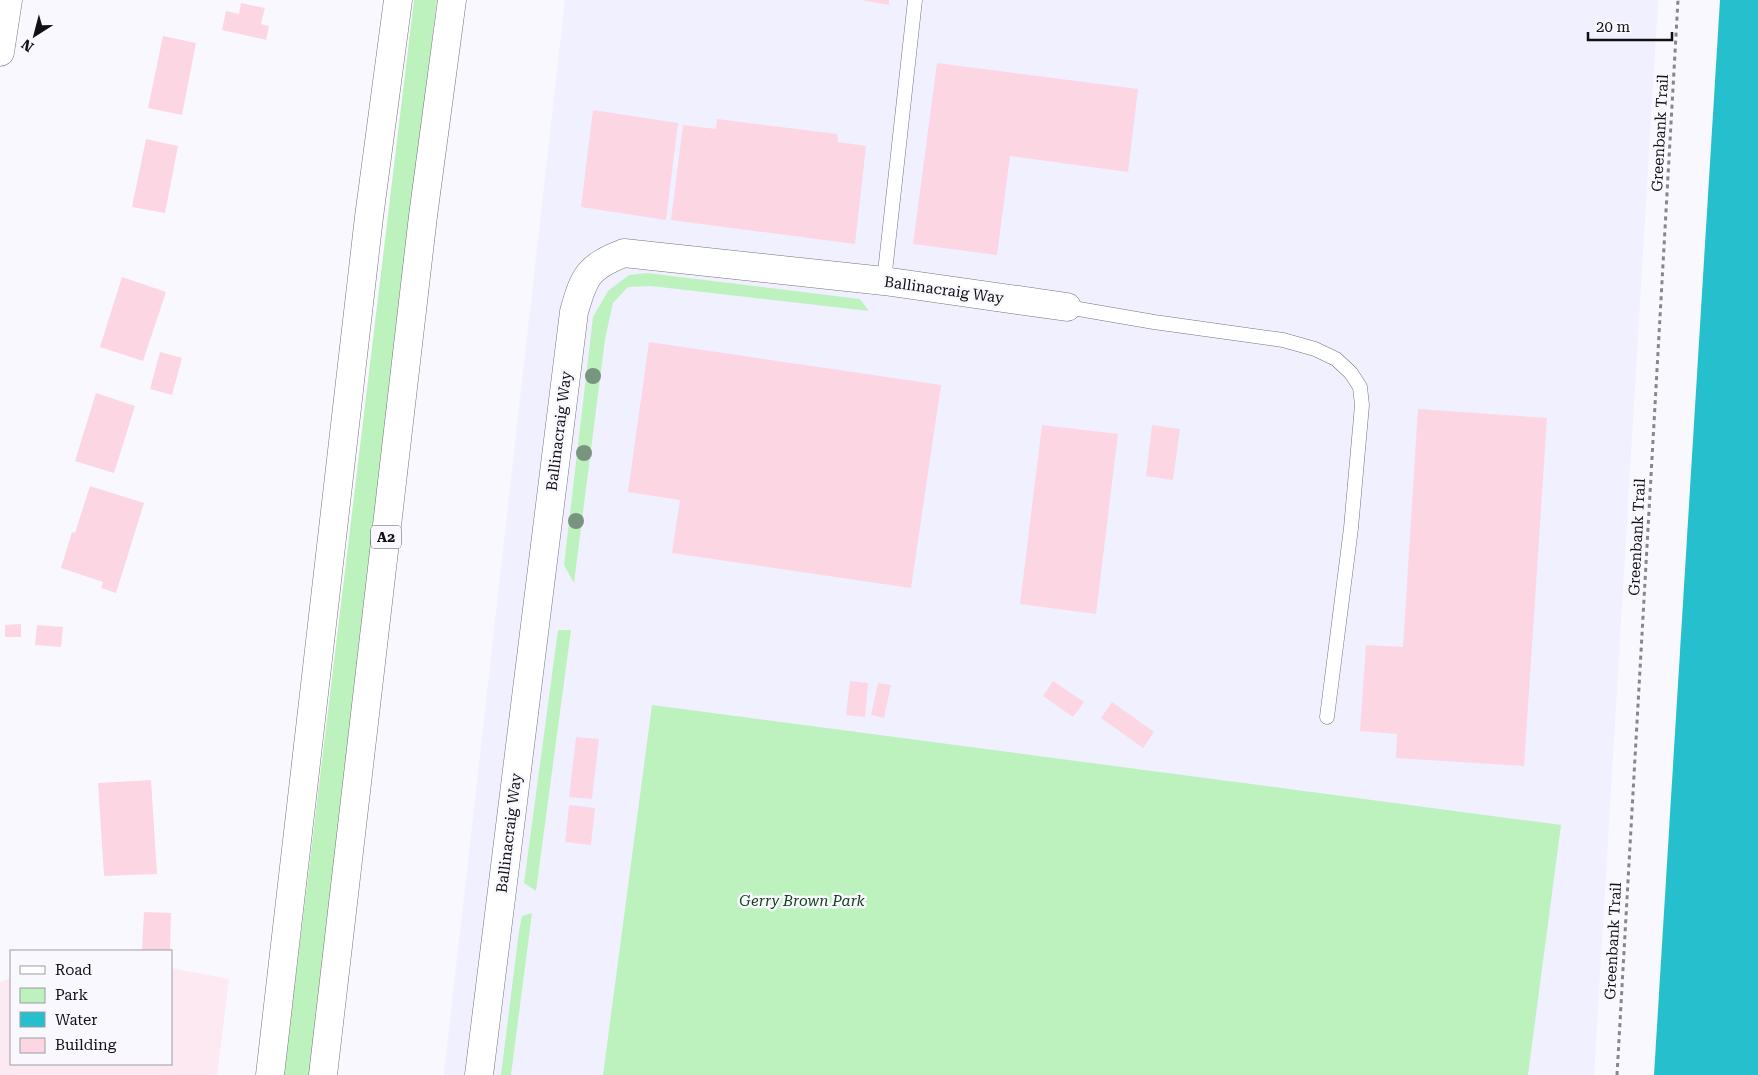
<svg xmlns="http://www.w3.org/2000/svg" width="1758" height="1075" viewBox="0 0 1758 1075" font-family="'Roboto Serif',serif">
<rect width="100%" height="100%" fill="#f9f8fe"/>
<path fill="#fce9f2" d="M 171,968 L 229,979 L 217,1075 L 0,1075 L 0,982 L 11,978 L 11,1064 L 171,1064 Z"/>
<path fill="#f0f0ff" d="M 565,0 L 1658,0 L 1594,1075 L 444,1075 Z"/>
<g fill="#bdf2be">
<path d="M 414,0 L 437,0 L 398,319 L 310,1075 L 284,1075 Z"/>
<path d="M 647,273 L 860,299 L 869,311 L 651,286 L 628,287 L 613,303 L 605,339 L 574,583 L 564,565 L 593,317 L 608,291 L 629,275 Z"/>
<path d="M 558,630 L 571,630 L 536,891 L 524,883 Z"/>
<path d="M 652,705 L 1561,825 L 1528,1075 L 603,1075 Z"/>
<path d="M 532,913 L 511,1075 L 501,1075 L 519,931 L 522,916 Z"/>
</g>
<path fill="#25bfcd" d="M 1720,0 L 1758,0 L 1758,1075 L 1654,1075 Z"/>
<g fill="#fdd6e4">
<path d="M 861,0 L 889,0 L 889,5 Z"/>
<path d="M 241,3 L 265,8 L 261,24 L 269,26 L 266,40 L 222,30 L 226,11 L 239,14 Z"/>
<path d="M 163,36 L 196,43 L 182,115 L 148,108 Z"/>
<path d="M 937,63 L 1138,89 L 1128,172 L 1010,156 L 997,255 L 913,244 Z"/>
<path d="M 593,110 L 678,123 L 666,220 L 581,207 Z"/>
<path d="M 717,119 L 837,134 L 838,142 L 866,146 L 855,244 L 671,220 L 683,125 L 716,129 Z"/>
<path d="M 146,139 L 178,146 L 165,213 L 132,207 Z"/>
<path d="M 122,277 L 166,292 L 143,361 L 100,347 Z"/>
<path d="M 649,342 L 941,385 L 911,588 L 672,553 L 680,500 L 628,492 Z"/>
<path d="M 160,352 L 182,358 L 172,395 L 150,389 Z"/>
<path d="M 96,393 L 135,406 L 114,473 L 75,461 Z"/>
<path d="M 1418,409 L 1547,418 L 1524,766 L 1396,758 L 1397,734 L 1360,731 L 1366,645 L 1403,647 Z"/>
<path d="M 1042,425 L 1118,434 L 1096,614 L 1020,604 Z"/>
<path d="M 1152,425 L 1180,429 L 1173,480 L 1146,476 Z"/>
<path d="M 90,486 L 144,503 L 116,593 L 101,588 L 103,582 L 61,568 L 72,532 L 75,533 Z"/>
<path d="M 21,624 L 21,637 L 5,637 L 5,625 Z"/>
<path d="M 37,625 L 63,627 L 61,647 L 35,645 Z"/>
<path d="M 850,681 L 868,683 L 865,717 L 846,715 Z"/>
<path d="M 1053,681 L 1084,702 L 1073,717 L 1043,696 Z"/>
<path d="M 878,683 L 891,685 L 884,718 L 871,715 Z"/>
<path d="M 1112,702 L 1154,732 L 1143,748 L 1101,718 Z"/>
<path d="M 576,737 L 599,739 L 592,799 L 569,797 Z"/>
<path d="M 151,780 L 157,874 L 104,876 L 98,783 Z"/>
<path d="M 569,805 L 595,808 L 591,845 L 565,842 Z"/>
<path d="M 144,912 L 171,913 L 170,951 L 142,951 Z"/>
</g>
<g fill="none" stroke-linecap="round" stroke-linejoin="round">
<defs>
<g id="lane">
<path d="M 884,281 L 915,0"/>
<path d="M 1067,307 L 1154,322 L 1283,340 L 1315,349 L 1336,359 L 1351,373 L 1360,387 L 1362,405 L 1351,528 L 1327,717"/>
</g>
<path id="street" d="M 479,1075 L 574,312 C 584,276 588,267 624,253 L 884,281 L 1067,307"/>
<path id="secondary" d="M 0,52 L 8,0"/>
<g id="highway">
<path d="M 270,1075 L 369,217 L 398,0"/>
<path d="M 323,1075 L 423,216 L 452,0"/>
</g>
</defs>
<use href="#lane" stroke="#75747b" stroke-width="15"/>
<use href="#street" stroke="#75747b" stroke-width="29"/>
<use href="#secondary" stroke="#75747b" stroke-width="29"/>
<use href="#highway" stroke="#75747b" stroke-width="29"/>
<path stroke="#87868a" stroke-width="3" stroke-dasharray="4 4" stroke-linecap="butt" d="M 1617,1075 L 1678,0"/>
<use href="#lane" stroke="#fff" stroke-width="14"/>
<use href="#street" stroke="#fff" stroke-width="28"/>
<use href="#secondary" stroke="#fff" stroke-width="28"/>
<use href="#highway" stroke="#fff" stroke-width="28"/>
</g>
<g fill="#79947f">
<circle cx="593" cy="376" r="8"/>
<circle cx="584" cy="453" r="8"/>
<circle cx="576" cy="521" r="8"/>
</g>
<g text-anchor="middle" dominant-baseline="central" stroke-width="5" stroke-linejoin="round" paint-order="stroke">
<rect fill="#f9f8fe" stroke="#57565a" stroke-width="1" x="371" y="525.5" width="30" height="23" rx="4"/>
<g font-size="14" font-weight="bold" fill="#111113">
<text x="386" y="537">A2</text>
</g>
<g font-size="15" fill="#111113" stroke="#f9f8fe">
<text transform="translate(1660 133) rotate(-87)">Greenbank Trail</text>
<text transform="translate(944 290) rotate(8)">Ballinacraig Way</text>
<text transform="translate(559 431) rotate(-83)">Ballinacraig Way</text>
<text transform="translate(1637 537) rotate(-87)">Greenbank Trail</text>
<text transform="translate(509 833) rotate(-83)">Ballinacraig Way</text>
<text transform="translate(1613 941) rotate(-87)">Greenbank Trail</text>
</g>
<g font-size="15" font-style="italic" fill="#104317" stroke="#f9f8fe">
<text x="802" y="901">Gerry Brown Park</text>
</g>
</g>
<rect x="10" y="950" width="162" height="115" fill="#f9f8fe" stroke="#9c9ca0"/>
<rect x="20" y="966" width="25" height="8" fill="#ffffff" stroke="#9c9ca0"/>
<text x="55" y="975" font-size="15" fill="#111113">Road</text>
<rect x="20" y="988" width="25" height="15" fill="#bdf2be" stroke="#9c9ca0"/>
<text x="55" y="1000" font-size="15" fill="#111113">Park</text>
<rect x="20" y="1012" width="25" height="15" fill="#25bfcd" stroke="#9c9ca0"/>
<text x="55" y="1025" font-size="15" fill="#111113">Water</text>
<rect x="20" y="1038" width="25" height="15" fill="#fdd6e4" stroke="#9c9ca0"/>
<text x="55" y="1050" font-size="15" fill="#111113">Building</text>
<g transform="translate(35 35) rotate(216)" stroke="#f9f8fe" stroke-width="4" paint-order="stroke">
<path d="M0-4L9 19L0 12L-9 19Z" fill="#111113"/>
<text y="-8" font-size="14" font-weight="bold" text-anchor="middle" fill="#111113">N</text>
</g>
<path d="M1588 32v8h84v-8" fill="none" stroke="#111113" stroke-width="2.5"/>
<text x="1596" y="32" font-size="15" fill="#111113" stroke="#f9f8fe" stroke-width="4" paint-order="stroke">20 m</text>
</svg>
